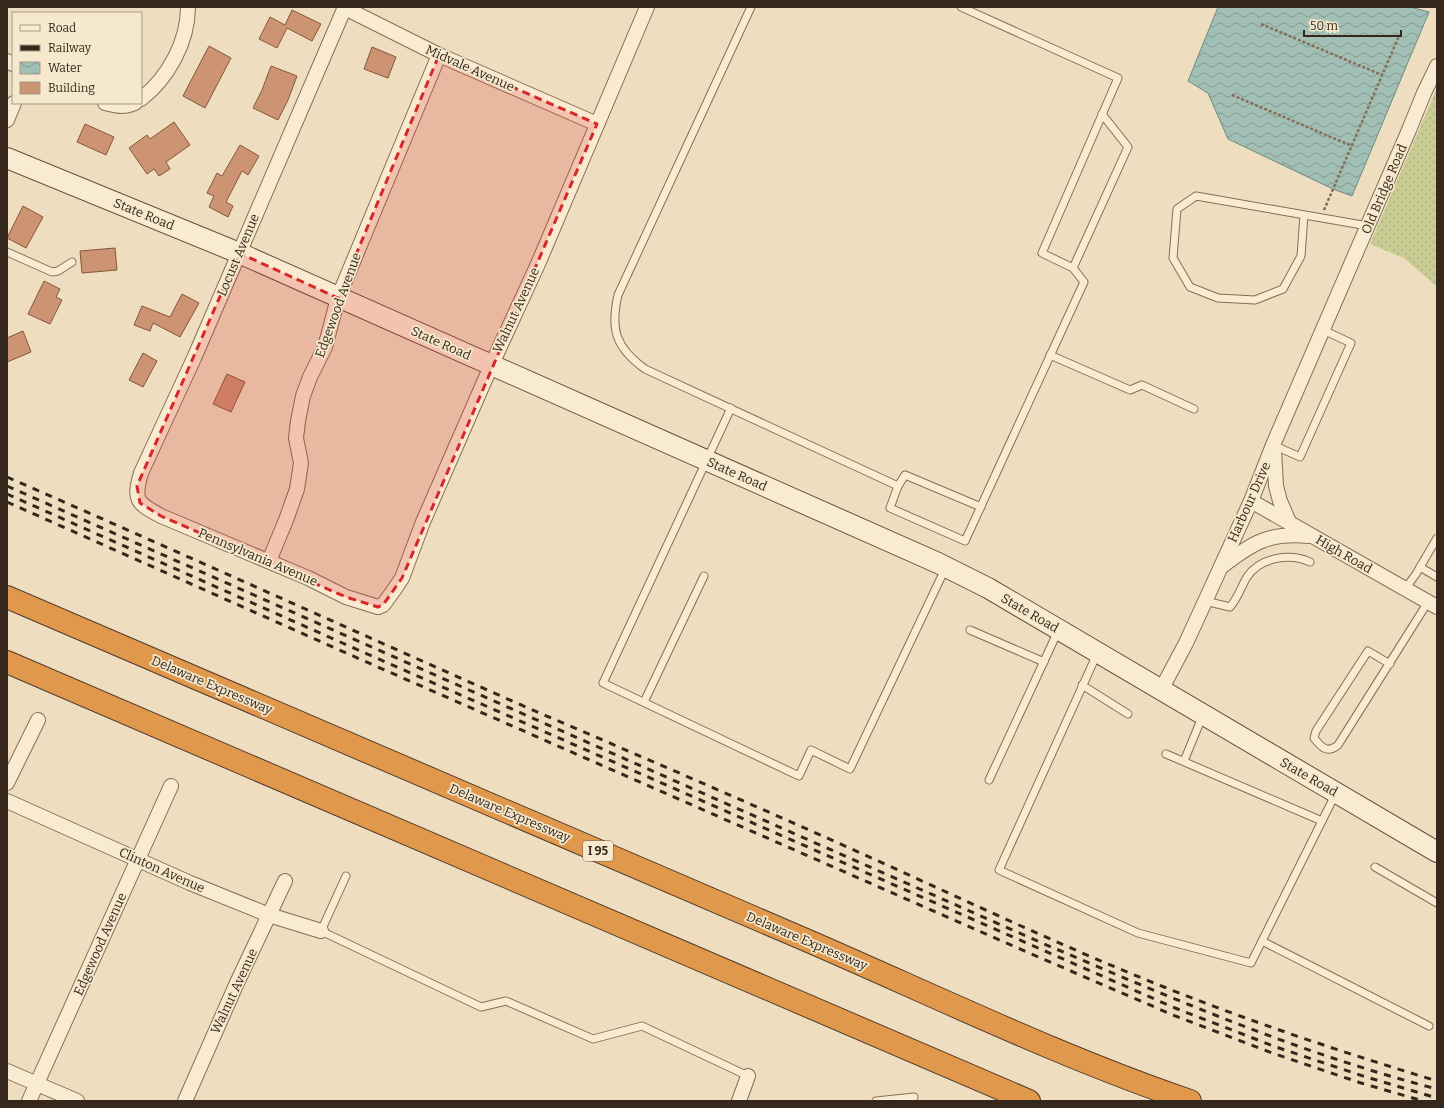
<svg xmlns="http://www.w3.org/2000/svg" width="1444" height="1108" viewBox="0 0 1444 1108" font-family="Bitter,serif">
<defs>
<pattern id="grass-dots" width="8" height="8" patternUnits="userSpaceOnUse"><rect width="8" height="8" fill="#c8cc92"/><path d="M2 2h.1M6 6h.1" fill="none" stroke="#acaf7d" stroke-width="1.8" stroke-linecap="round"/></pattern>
<pattern id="water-waves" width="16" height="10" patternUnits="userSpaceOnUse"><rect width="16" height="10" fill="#a1bfb5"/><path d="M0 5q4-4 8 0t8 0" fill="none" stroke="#849b92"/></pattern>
</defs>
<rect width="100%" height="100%" fill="#eeddbe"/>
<path fill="url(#grass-dots)" d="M 1437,88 L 1437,287 L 1404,258 L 1370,244 Z"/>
<path fill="url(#water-waves)" stroke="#698d82" d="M 1218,7 L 1410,7 L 1429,12 L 1352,196 L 1333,189 L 1228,139 L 1208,93 L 1188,81 Z"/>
<g fill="#cd9473" stroke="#86563c">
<path d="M 292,10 L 321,24 L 312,41 L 287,28 L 277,48 L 259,39 L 270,17 L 285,25 Z"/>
<path d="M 209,46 L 231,58 L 205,108 L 183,96 Z"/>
<path d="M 372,47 L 396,57 L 388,78 L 364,69 Z"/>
<path d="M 271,66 L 297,76 L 288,100 L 278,120 L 253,108 L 262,90 Z"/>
<path d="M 174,122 L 190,145 L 166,162 L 170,169 L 159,176 L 154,169 L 147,174 L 129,148 L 147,135 L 150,139 Z"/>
<path d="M 85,124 L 114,137 L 106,155 L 77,142 Z"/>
<path d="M 240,145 L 259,156 L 248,175 L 242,171 L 226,202 L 233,206 L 228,217 L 209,207 L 214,196 L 207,193 L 217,173 L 222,176 Z"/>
<path d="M 23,206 L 43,217 L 26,248 L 7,238 Z"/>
<path d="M 115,248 L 117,270 L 82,273 L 80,251 Z"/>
<path d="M 44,281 L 60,289 L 56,297 L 62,300 L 50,324 L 28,314 Z"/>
<path d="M 182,294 L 199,303 L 180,337 L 153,323 L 150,331 L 134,325 L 142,306 L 170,317 Z"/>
<path d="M 23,331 L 31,352 L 7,362 L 7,338 Z"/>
<path d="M 143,353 L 157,361 L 143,387 L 129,380 Z"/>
<path d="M 227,374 L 245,382 L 231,412 L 213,404 Z"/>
</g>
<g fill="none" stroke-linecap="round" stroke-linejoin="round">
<defs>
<g id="service">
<path d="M 751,7 L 618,295 C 610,330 616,348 645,369 L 898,486 L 890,508 L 965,541 L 1084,282 L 1073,268 L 1042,253 L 1118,78 L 961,7"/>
<path d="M 1304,215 L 1301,256 L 1283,289 L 1255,300 L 1218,298 L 1190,287 L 1173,258 L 1177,209 L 1196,196 L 1368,226"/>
<path d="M 7,252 L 52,272 L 58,271 L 72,262"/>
<path d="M 1073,268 L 1128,147 L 1102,114"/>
<path d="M 1050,355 L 1130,390 L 1142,385 L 1194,409"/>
<path d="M 731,408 L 603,683 L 799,776 L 811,750 L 850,769 L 945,569"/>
<path d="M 1273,445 L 1300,457 L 1351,343 L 1323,330"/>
<path d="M 898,486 L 905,475 L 981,507"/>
<path d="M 1420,567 L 1437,577"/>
<path d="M 1405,589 L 1416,574 L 1437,538"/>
<path d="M 1205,601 L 1230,607 C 1238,598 1241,587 1247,577 C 1260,557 1290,553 1310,562"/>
<path d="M 970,630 L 1044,662"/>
<path d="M 1097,654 L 999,870 L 1138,933 L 1251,963 L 1336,793"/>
<path d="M 1390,664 L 1368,651 L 1316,731 L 1314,738 C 1321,747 1327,754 1338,745 L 1428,602"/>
<path d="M 1082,685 L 1128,714"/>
<path d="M 644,702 L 704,576"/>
<path d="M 1166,754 L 1322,821"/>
<path d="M 1184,761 L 1203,715"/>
<path d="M 989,780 L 1058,631"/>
<path d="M 1375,867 L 1437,903"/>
<path d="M 346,876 L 321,931 L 481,1007 L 506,1001 L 593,1039 L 642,1026 L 748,1076"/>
<path d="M 1262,941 L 1429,1026"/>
<path d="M 876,1101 L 914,1097"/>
</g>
<g id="minor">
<path d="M 345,7 L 195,356 L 141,473 C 133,501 137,503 161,516 L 308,578 L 346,597 L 378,607 L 383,605 L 394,590 L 402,578 L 423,522 L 491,366 L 538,264 L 647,7"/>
<path d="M 345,8 L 439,55 L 597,124"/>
<path d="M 7,61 L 13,64"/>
<path d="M 141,99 C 168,78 188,42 188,7"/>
<path d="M 105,103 C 118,106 122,108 135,103"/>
<path d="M 7,120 L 14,103"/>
<path d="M 1274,450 L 1276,486 L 1280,501 L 1289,522"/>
<path d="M 1251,501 L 1437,607"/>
<path d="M 269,561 L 286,520 L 297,489 L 301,463 L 296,438 L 298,421 L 303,396 L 310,377 L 325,347 L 338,298 L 439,55"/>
<path d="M 1221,567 C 1252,543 1269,532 1309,536"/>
<path d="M 1161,690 L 1186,643 L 1251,501 L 1273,445 L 1409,130 L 1424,93 L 1437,66"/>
<path d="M 7,783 L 38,720"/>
<path d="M 7,801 L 190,883 L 269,915 L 321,931"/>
<path d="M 7,1071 L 77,1101"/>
<path d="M 29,1101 L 171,786"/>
<path d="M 185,1101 L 236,985 L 285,881"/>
<path d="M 739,1101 L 748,1076"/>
</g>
<path id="secondary" d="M 7,158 L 239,253 L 938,563 L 988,588 L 1437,852"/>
<g id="motorway">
<path d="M 7,597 C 266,708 525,820 785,931 C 919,988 1052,1054 1190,1101"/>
<path d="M 7,662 L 1029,1101"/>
</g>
</defs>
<use href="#service" stroke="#866e57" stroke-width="9"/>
<use href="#minor" stroke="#866e57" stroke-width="16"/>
<use href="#secondary" stroke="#684f3a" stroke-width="22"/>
<use href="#motorway" stroke="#543c2b" stroke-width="24"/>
<g stroke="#866e57" stroke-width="2.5" stroke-dasharray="3 2" stroke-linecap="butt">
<path d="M 1261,24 L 1382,75"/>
<path d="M 1232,95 L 1352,146"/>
<path d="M 1324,210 L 1399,36"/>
</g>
<use href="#service" stroke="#f9ebd1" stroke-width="7"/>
<use href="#minor" stroke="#f9ebd1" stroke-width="14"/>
<use href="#secondary" stroke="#f9ebd1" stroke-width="20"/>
<use href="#motorway" stroke="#e0984c" stroke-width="22"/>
<g stroke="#35271b" stroke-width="3" stroke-dasharray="7 7" stroke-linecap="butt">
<path d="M 7,477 C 181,553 354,631 528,708 C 619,747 710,786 800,826 C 921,879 1041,938 1164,987 C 1254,1023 1345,1053 1437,1081"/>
<path d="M 7,486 L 1042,943 C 1171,998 1301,1054 1437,1089"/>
<path d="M 7,494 L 365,653 L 1175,1008 L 1276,1047 L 1363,1076 L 1437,1098"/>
<path d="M 7,502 L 362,660 L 1036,956 L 1173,1015 L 1275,1054 L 1361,1083 L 1423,1101"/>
</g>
</g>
<path fill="#d62828" fill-opacity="0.2" stroke="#d62828" stroke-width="3" stroke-dasharray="8 5" stroke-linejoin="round" d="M 439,55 L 597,124 L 402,578 L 383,605 L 378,607 L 346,597 L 161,516 L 140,503 L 137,486 L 239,253 L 338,298 Z"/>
<g text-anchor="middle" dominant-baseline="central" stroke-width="3.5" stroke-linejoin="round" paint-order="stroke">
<rect fill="#f5e8cd" stroke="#6f6150" stroke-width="1" x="583" y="841" width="30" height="20" rx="3"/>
<g font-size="12" font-weight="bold" fill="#35271b">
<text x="598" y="851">I 95</text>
</g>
<g font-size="13" fill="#35271b" stroke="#f5e8cd">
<text transform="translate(470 68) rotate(24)">Midvale Avenue</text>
<text transform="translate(1384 189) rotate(-67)">Old Bridge Road</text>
<text transform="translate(144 214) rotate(22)">State Road</text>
<text transform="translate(238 255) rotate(-67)">Locust Avenue</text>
<text transform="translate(338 305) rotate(-70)">Edgewood Avenue</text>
<text transform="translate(516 310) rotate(-65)">Walnut Avenue</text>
<text transform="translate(441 343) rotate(24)">State Road</text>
<text transform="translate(737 474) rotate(24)">State Road</text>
<text transform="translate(1249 502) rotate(-66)">Harbour Drive</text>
<text transform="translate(1344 554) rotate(30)">High Road</text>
<text transform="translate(258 557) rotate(23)">Pennsylvania Avenue</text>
<text transform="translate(1030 613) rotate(30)">State Road</text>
<text transform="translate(212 685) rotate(23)">Delaware Expressway</text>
<text transform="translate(1309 777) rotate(30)">State Road</text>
<text transform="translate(510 813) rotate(23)">Delaware Expressway</text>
<text transform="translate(162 870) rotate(24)">Clinton Avenue</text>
<text transform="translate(807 941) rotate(23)">Delaware Expressway</text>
<text transform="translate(100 944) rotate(-66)">Edgewood Avenue</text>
<text transform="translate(234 991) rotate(-65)">Walnut Avenue</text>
</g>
</g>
<rect width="1444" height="1108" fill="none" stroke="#35271b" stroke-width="16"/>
<rect x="12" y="12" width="130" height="92" fill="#f5e8cd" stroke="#a89b86"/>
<rect x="20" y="25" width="20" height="6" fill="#f9ebd1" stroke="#a89b86"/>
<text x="48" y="32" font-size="12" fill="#35271b">Road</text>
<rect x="20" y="45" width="20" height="6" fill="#35271b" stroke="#a89b86"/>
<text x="48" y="52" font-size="12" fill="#35271b">Railway</text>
<rect x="20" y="62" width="20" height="12" fill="url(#water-waves)" stroke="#a89b86"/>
<text x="48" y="72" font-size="12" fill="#35271b">Water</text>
<rect x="20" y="82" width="20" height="12" fill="#cd9473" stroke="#a89b86"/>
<text x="48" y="92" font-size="12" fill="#35271b">Building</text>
<path d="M1304 30v6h97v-6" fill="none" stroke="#35271b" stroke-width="2"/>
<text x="1310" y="30" font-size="12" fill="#35271b" stroke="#f5e8cd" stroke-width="3" paint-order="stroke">50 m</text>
</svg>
